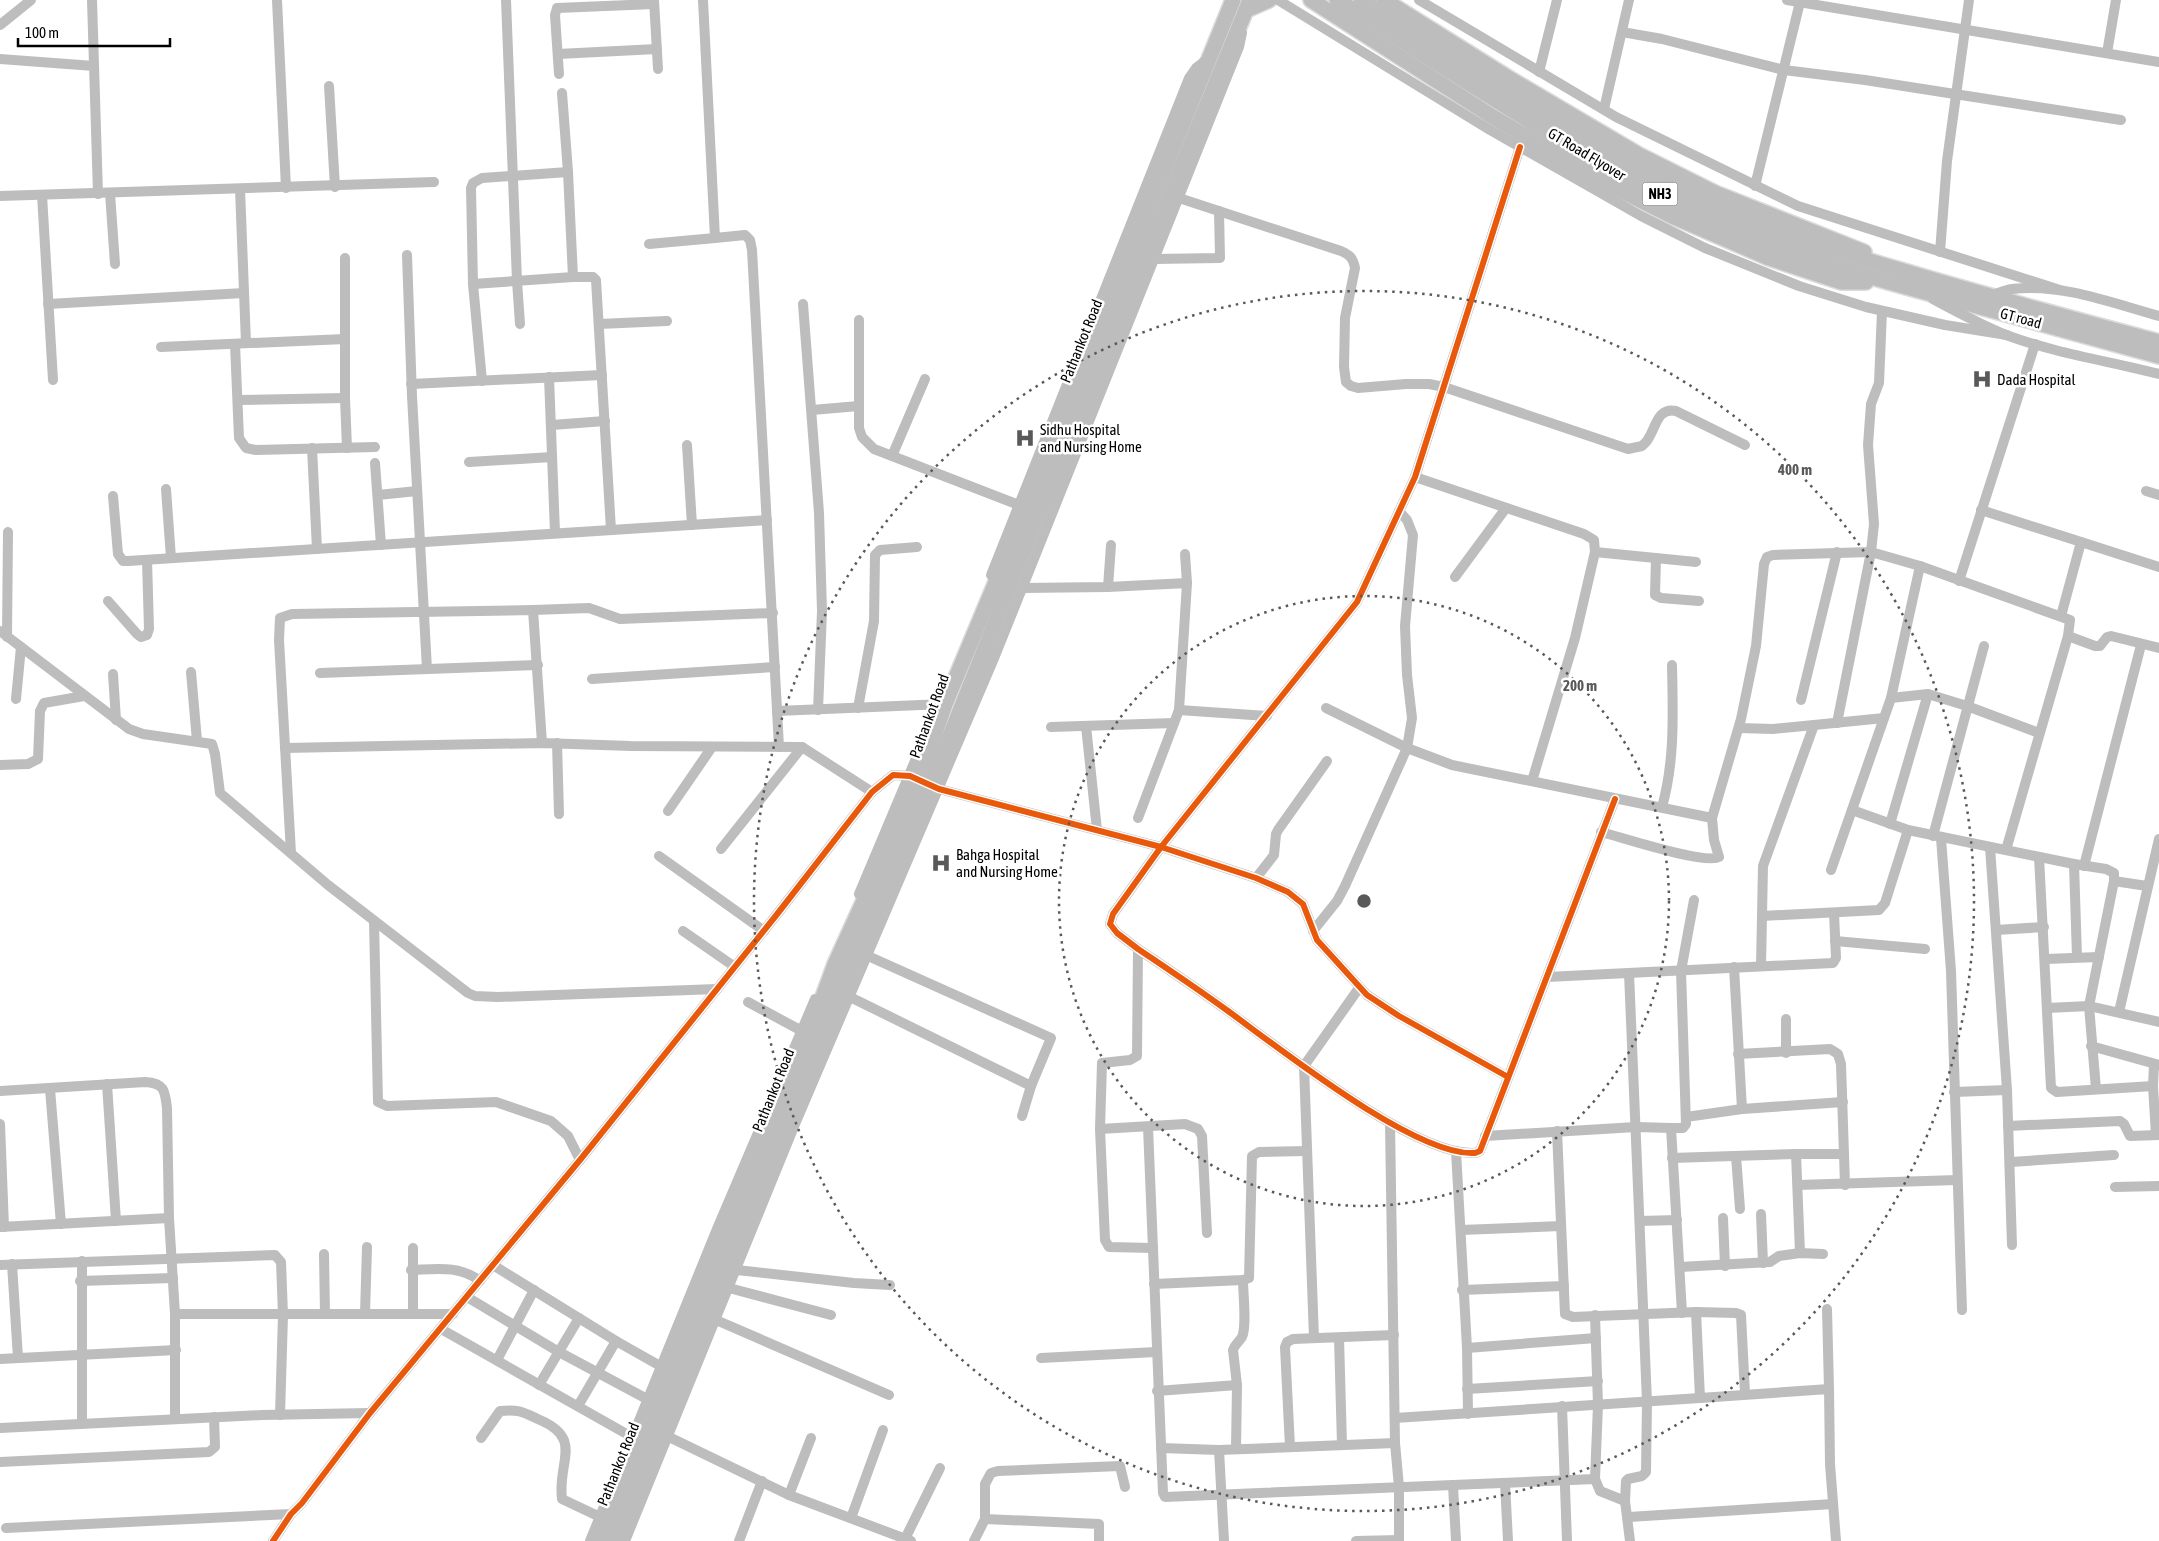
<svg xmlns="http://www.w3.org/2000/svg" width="2159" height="1541" viewBox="0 0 2159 1541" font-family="'Asap Condensed',sans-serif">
<rect width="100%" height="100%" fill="#fff"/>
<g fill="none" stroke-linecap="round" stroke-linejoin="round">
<defs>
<g id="highway">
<path d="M 1311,0 L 1493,117 L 1600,180 L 1672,216 L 1769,258 L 1841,282 L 1866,282"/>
<path d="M 1337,0 C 1458,75 1576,157 1705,216 C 1787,254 1874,279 1962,302 C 2028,320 2093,338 2159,356"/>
<path d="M 1361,0 C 1474,71 1587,149 1709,204 C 1772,232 1835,251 1900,270 C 1986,296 2073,319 2159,342"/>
<path d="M 1384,0 L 1510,79 L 1639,155 L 1715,193 L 1864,252"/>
<path d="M 1246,10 L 1269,0"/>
<path d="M 599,1541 L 809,1035 L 835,964 L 919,780 L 945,704 L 1024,515 L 1233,0"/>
<path d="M 614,1541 L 852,961 L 930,786 L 1037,518 L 1250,0"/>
</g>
</defs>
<use href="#highway" stroke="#dbdbdb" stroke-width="18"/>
<g stroke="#bdbdbd" stroke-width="10">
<path d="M 92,0 L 98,194"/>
<path d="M 277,0 L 286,188"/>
<path d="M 506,0 L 517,281 L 520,324"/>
<path d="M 654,0 L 658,69"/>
<path d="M 703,0 L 715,238 L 745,235 L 750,240 L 752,250 L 779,747"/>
<path d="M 1278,0 L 1490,130 L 1641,216 L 1705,248 L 1799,286 L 1866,307 L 1945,325 L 2007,335"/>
<path d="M 1419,0 L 1616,117 L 1798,206 L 2060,290"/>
<path d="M 1787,0 L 2159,62"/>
<path d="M 0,25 L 31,0"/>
<path d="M 1622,32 L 1662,39 L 1784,70 L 1865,80 L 2121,120"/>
<path d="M 2107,53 L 2116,0"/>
<path d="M 558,54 L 657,49"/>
<path d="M 0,59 L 94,66"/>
<path d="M 1539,72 L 1557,0"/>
<path d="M 559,74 L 555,15 L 557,8 L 654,4"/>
<path d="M 329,86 L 335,187"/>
<path d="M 562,93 L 568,172 L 573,277"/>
<path d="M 1604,109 L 1629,0"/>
<path d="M 1520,147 L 1415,477 L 1357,602 L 1161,847 L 1113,914 L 1110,924 L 1117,933 L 1138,949 C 1168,969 1199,990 1228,1011 C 1279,1048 1416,1157 1475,1153 L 1480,1151 L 1615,799"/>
<path d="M 1755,186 L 1800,2"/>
<path d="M 240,189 L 246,343"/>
<path d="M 110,193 L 115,264"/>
<path d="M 42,195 L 53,380"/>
<path d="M 0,196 L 434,182"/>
<path d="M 1179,198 L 1341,251 C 1350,255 1353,258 1355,268 L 1345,318 L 1344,367 L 1346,382 L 1351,386 L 1358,388 L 1406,384 L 1429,384 L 1444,387 L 1628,449 L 1642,446 L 1646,442 C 1656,430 1656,407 1676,411 L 1745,445"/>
<path d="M 649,244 L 715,238"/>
<path d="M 1940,252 L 1947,161 L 1969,0"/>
<path d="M 407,255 L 412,396 L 427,669"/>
<path d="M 345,258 L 345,398 L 347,448"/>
<path d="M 1154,259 L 1220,258 L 1219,211"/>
<path d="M 473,284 L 573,277 L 593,277 L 596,280 L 611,530"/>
<path d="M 1990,296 C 1997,294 2004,290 2012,289 C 2061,283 2112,303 2159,316"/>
<path d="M 1933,299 C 1957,312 1981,325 2006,335 C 2055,353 2108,361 2159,374"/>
<path d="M 48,304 L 244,293"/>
<path d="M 803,304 L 819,513 L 822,611 L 818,710"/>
<path d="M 859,320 L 859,428 L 862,437 L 874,449 L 1019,505"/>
<path d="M 599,324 L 667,321"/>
<path d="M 235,344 L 239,438 L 246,448 L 256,450 L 375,447"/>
<path d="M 161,347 L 345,339"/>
<path d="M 549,377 L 555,533"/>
<path d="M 482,381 L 473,284 L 471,188 L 473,183 L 482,178 L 568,172"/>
<path d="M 411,384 L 602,375"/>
<path d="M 238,400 L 345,398"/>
<path d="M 812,410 L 859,406"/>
<path d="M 552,425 L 605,421"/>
<path d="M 687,445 L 692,525"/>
<path d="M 312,448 L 317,549"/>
<path d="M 892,456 L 925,379"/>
<path d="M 469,462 L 552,457"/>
<path d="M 375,463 L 381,545"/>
<path d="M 1415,477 L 1584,534 L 1594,540 L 1595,552 L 1575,638 L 1532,781"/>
<path d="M 166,489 L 171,558"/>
<path d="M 2146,491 L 2159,495"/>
<path d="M 378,495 L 417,491"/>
<path d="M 113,496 L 118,554 L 123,561 L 128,561 L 767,520"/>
<path d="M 1981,510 L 2159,567"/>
<path d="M 1595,552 L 1696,562"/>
<path d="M 1185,554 L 1187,583"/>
<path d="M 1656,558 L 1655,595 L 1661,598 L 1699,601"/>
<path d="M 991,575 L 1189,78 L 1196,68 L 1209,58"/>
<path d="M 1455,577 L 1506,508"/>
<path d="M 1959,581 L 2035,344"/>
<path d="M 1108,587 L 1111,545"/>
<path d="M 1022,588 L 1108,587 L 1187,583 L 1179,710 L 1138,818"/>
<path d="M 108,601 L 137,634 L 141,637 L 147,635 L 149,629 L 147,560"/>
<path d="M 533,610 L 589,608 L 620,619 L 773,613"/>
<path d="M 2061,616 L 2081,542"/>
<path d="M 0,631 L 129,729 L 143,734 L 212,744 L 215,754 L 220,793 L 328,885 L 468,993 L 475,996 L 498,997 L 717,989"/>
<path d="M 2068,636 L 2095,646 L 2100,646 L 2107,637 L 2111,636 L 2159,648"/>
<path d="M 7,637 L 8,532"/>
<path d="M 191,672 L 197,741"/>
<path d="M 320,673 L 538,665"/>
<path d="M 113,674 L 116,720"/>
<path d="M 592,679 L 775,667"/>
<path d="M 1891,698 L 1928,694 L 1967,706 L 2039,733"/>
<path d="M 16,699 L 21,647"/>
<path d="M 1801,700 L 1837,552"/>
<path d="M 858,708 L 874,621 L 875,555 L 880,550 L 917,547"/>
<path d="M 1326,708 L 1407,748 L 1452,765 L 1712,818 L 1741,719 L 1756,646 L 1764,564 L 1767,557 L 1773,555 L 1871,552 L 1920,566 L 2070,620 L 2068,636 L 2006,850"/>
<path d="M 1179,710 L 1267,716"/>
<path d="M 777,711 L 945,704"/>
<path d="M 1837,723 L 1871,552 L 1874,524 L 1868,445 L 1871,404 L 1879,383 L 1882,311"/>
<path d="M 1086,726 L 1097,830"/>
<path d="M 1051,727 L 1174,723"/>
<path d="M 1739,728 L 1773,729 L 1814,725"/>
<path d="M 557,743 L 559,814"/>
<path d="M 285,748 L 542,743 L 631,746 L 802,747 L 872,792"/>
<path d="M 0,765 L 28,764 L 38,759 L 40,711 L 44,703 L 84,696"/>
<path d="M 1662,807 C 1675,761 1673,713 1672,665"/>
<path d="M 1852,810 L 1908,830 L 2074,864 L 2106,869 L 2114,873 L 2114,881 L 2089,1006 L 2096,1089"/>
<path d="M 668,811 L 712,747"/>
<path d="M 1890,824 L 1928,694"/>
<path d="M 1601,832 C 1621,837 1705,865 1719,857 L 1714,840 L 1712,818"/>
<path d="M 1933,836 L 1984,646"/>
<path d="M 1941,838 L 1951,971 L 1962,1310"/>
<path d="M 1990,847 L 2007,1090 L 2012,1245"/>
<path d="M 721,849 L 802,747"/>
<path d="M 291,853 L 279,640 L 280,618 L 292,614 L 533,610 L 542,743"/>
<path d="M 659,856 L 764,931"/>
<path d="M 2039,857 L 2051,1088 L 2057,1092 L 2153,1086"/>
<path d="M 2074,864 L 2077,957"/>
<path d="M 2084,866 L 2141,645"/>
<path d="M 1831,870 L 1891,698 L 1920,566"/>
<path d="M 1256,878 L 1274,855 L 1276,834 L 1278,830 L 1327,761"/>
<path d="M 2114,881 L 2147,886"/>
<path d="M 859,894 L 933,718"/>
<path d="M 1762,916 L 1879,910 L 1885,903 L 1908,830"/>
<path d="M 374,921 L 378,1102 L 387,1106 L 496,1102 L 551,1121 L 568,1136 L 580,1160"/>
<path d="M 1996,930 L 2044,927"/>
<path d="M 683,931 L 735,967"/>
<path d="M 1313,931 L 1337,901 L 1345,886 L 1407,748 L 1412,718 L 1407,675 L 1405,626 L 1413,535 L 1407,520 L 1399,511"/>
<path d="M 1835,941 L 1925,949"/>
<path d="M 1138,949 L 1137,1056 L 1130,1060 L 1102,1063 L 1100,1129 L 1105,1240 L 1109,1247 L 1153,1248"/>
<path d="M 868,956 L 1051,1038 L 1031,1086 L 1022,1116"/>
<path d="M 2046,959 L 2099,957"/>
<path d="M 1761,966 L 1763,866 L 1814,725 L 1884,718"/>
<path d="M 1734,967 L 1742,1109"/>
<path d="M 1629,973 L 1647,1402 L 1646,1472 L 1642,1476 L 1628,1479 L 1626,1481 L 1625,1501 L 1630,1541"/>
<path d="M 1547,977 L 1833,963 L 1836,958 L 1834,913"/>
<path d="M 850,997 L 1031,1086"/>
<path d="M 748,1002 L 802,1031"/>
<path d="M 2047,1008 L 2089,1006 L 2159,1022"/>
<path d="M 2119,1012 L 2159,839"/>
<path d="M 1786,1019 L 1786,1053"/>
<path d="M 2091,1046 L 2159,1065"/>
<path d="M 1738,1054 L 1830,1049 L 1838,1054 L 1841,1064 L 1845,1185"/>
<path d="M 2154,1064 L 2153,1086 L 2156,1135"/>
<path d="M 107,1084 L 116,1221"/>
<path d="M 50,1089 L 61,1224"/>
<path d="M 0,1091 L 145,1082 C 164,1083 165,1090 167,1108 L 169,1218 L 175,1314 L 175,1419"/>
<path d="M 1954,1092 L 2007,1090"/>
<path d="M 1686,1117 L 1742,1109 L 1843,1102"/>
<path d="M 1390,1123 L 1395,1443 L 1399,1487 L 1399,1541"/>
<path d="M 0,1124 L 4,1227"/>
<path d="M 2008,1126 L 2120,1121 L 2124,1124 L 2130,1136 L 2159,1135"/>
<path d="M 1148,1127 L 1163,1493 L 1165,1497 L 1595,1479 L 1600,1491 L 1625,1501"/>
<path d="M 1100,1129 L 1185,1124 L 1198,1129 L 1202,1136 L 1207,1233"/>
<path d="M 1557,1131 L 1565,1314 L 1573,1317 L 1696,1312 L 1700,1398 L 1829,1389 L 1830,1464 L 1836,1541"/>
<path d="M 1485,1136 L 1636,1127 L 1671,1128"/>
<path d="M 1456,1151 L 1467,1348 L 1468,1414"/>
<path d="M 1796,1154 L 1800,1253"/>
<path d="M 1736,1156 L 1740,1209"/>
<path d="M 1672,1158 L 1796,1154 L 1844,1154"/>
<path d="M 2011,1162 L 2114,1155"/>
<path d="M 1798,1185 L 1957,1180"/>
<path d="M 2115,1187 L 2159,1186"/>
<path d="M 1761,1214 L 1763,1263"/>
<path d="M 1723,1218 L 1725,1266"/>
<path d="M 1640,1221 L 1677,1220"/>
<path d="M 0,1227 L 169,1218"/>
<path d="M 1461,1230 L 1561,1226"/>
<path d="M 413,1248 L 413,1313"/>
<path d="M 324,1254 L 325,1314"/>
<path d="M 82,1261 L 82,1424"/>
<path d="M 12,1264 L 18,1358"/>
<path d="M 0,1265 L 275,1255 L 281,1262 L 283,1315 L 280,1415"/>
<path d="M 493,1265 L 616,1341 L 662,1367"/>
<path d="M 1680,1267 L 1770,1262 L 1779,1256 L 1800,1253 L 1823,1254"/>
<path d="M 411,1270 C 437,1269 459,1265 480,1281"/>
<path d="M 737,1270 L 854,1283 L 890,1285"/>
<path d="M 80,1281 L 173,1278"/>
<path d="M 1154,1284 L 1243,1280 L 1249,1278 L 1252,1156 L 1259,1152 L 1307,1151"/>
<path d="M 729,1288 L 831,1315"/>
<path d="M 1462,1290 L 1564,1286"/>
<path d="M 467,1297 L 559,1352 L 647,1399"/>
<path d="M 1827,1309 L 1829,1389"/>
<path d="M 1696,1312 L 1736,1313 L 1741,1315 L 1745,1394"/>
<path d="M 1682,1313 L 1671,1128 L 1683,1128 L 1686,1124 L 1681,971 L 1694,900"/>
<path d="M 175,1314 L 453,1314"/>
<path d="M 365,1314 L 367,1247"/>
<path d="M 1595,1315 L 1598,1405 L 1595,1479"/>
<path d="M 716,1320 L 889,1395"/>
<path d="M 441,1329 L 632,1437"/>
<path d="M 1314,1338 L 1304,1066 L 1359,988"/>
<path d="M 1339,1338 L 1342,1445"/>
<path d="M 1467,1348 L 1596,1338"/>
<path d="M 1041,1358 L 1156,1352"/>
<path d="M 0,1359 L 176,1350"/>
<path d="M 497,1360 L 534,1290"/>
<path d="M 539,1385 L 579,1318"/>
<path d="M 1467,1389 L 1598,1381"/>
<path d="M 1157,1391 L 1237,1385"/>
<path d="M 578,1406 L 616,1341"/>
<path d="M 1562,1406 L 1567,1541"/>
<path d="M 1395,1418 L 1700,1398"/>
<path d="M 0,1428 L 262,1415 L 370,1413"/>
<path d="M 669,1437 L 789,1495 L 911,1541"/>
<path d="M 481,1438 L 500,1411 C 519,1409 523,1412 540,1420 C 584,1439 557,1462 562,1499 L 600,1517"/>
<path d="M 1290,1447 L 1285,1347 L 1287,1342 L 1293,1339 L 1394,1335"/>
<path d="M 1161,1448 L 1219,1450 L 1395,1443"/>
<path d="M 1236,1449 L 1237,1385 L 1233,1350 C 1235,1344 1239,1342 1242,1337 C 1247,1326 1243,1294 1243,1280"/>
<path d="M 1219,1450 L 1224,1541"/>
<path d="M 0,1462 L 209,1452 L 215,1447 L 214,1417"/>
<path d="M 1505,1483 L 1508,1541"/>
<path d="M 1453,1485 L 1456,1541"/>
<path d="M 789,1495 L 811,1438"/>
<path d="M 1629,1517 L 1833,1504"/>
<path d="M 851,1518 L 883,1430"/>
<path d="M 985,1519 L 1099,1524 L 1099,1541"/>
<path d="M 6,1528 L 291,1514"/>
<path d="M 905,1539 L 940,1468"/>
<path d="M 273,1541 L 291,1514 L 302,1503 L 370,1413 L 580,1160 L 778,913 L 872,792 L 893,775 L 910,776 L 939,789 L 1161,847 L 1256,878 L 1288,892 L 1303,904 L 1317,940 L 1367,995 L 1399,1016 L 1508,1077"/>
<path d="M 590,1541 L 717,1229 L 815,999"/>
<path d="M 625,1541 L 795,1124 L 995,656 L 1239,47 L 1242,33"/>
<path d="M 739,1541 L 762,1481"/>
<path d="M 974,1541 L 985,1519 L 985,1484 L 991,1473 L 998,1471 L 1120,1466 L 1125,1487"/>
<path d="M 1356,1541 L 1399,1540"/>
</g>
<use href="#highway" stroke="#bdbdbd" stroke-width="15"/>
<defs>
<g id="cycleway">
<path d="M 1520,147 L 1415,477 L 1357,602 L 1161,847 L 1113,914 L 1110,924 L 1117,933 L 1138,949 C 1168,969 1199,990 1228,1011 C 1279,1048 1416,1157 1475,1153 L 1480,1151 L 1615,799"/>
<path d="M 273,1541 L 291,1514 L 302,1503 L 370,1413 L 580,1160 L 778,913 L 872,792 L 893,775 L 910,776 L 939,789 L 1161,847 L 1256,878 L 1288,892 L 1303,904 L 1317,940 L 1367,995 L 1399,1016 L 1508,1077"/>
</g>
</defs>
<use href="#cycleway" stroke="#fff" stroke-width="9"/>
<use href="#cycleway" stroke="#e8590c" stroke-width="6"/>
</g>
<g fill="none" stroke="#595959" stroke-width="2.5" stroke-dasharray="2.5 5">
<circle cx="1364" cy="901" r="305"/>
<circle cx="1364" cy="901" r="610"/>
</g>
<defs>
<symbol id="hospital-bare" viewBox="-9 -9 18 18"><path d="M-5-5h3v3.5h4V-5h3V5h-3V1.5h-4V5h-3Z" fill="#595959" stroke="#fff" stroke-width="2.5" paint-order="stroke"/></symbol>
</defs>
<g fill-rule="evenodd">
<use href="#hospital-bare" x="1968" y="365" width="28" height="28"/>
<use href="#hospital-bare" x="1011" y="424" width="28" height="28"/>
<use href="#hospital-bare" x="927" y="849" width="28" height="28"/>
</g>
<g text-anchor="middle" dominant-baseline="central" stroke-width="5" stroke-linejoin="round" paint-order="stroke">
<rect fill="#fff" stroke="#4c4c4c" stroke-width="1" x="1642.5" y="182.5" width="35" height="23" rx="4"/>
<g font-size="14" font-weight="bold" fill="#000">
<text x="1660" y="194">NH3</text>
</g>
<g font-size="15" fill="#000" stroke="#fff">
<text transform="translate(1587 154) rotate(31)">GT Road Flyover</text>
<text transform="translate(2021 318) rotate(15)">GT road</text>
<text transform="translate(1081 341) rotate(-68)">Pathankot Road</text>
<text transform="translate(929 716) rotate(-70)">Pathankot Road</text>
<text transform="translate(773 1090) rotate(-68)">Pathankot Road</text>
<text transform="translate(618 1464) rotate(-68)">Pathankot Road</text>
</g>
<g font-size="15" fill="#000" stroke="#fff" text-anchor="start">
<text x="1997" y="379">Dada Hospital</text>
<text x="1040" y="429">Sidhu Hospital<tspan x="1040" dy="17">and Nursing Home</tspan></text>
<text x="956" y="854">Bahga Hospital<tspan x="956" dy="17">and Nursing Home</tspan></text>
</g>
</g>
<circle cx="1364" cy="901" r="8" fill="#595959" stroke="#fff" stroke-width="2.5"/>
<g font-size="15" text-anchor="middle" font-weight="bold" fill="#595959" stroke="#fff" stroke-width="5" stroke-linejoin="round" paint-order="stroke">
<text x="1795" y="475">400 m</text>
<text x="1580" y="691">200 m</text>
</g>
<path d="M18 38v8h152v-8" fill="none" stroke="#000000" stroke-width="2.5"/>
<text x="25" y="38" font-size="15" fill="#000000" stroke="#ffffff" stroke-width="4" paint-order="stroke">100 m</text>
</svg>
